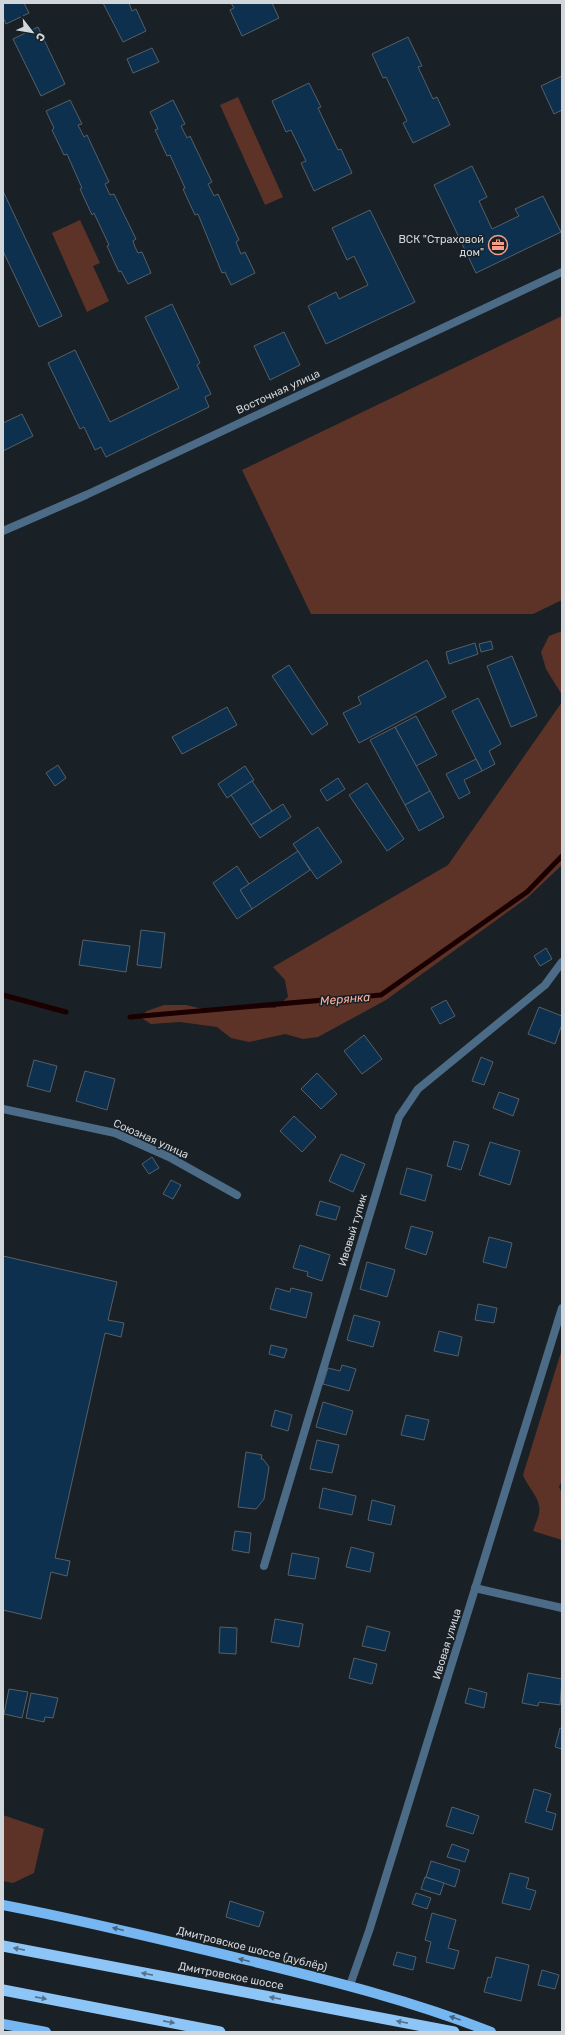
<svg xmlns="http://www.w3.org/2000/svg" width="565" height="2035" viewBox="0 0 565 2035" font-family="Rubik,sans-serif">
<rect width="100%" height="100%" fill="#192026"/>
<g fill="#5d3328">
<path d="M 238,97 L 283,197 L 265,205 L 220,105 Z"/>
<path d="M 80,220 L 100,263 L 93,266 L 109,301 L 87,312 L 52,233 Z"/>
<path d="M 562,316 L 562,600 L 533,614 L 311,614 L 242,470 Z"/>
<path d="M 562,631 L 562,695 L 546,669 L 541,652 L 549,636 Z"/>
<path d="M 562,702 L 562,865 L 527,898 L 386,1000 L 318,1037 L 303,1039 L 285,1034 L 249,1042 L 231,1038 L 217,1027 L 180,1022 L 151,1024 L 140,1017 L 147,1011 L 164,1005 L 186,1005 L 203,1009 L 239,1006 L 275,1008 L 288,997 L 285,980 L 273,967 L 448,865 Z"/>
<path d="M 562,1349 L 562,1480 L 559,1487 L 562,1493 L 562,1540 L 533,1531 C 535,1524 541,1514 539,1506 C 538,1496 527,1486 523,1475 Z"/>
<path d="M 3,1815 L 44,1829 L 34,1873 L 13,1883 L 3,1881 Z"/>
</g>
<g fill="none" stroke-linecap="round" stroke-linejoin="round">
<g stroke="#1a0000" stroke-width="5">
<path d="M 3,995 L 66,1012"/>
<path d="M 130,1017 L 381,995 L 527,892 L 562,856"/>
</g>
</g>
<g fill="#0c304d" stroke="#575f67">
<path d="M 3,3 L 24,3 L 29,13 L 6,24 L 3,17 Z"/>
<path d="M 103,3 L 129,3 L 132,11 L 136,9 L 146,31 L 123,42 Z"/>
<path d="M 231,3 L 272,3 L 279,18 L 242,36 L 230,10 L 234,8 Z"/>
<path d="M 38,27 L 65,84 L 41,96 L 13,39 Z"/>
<path d="M 408,37 L 422,66 L 418,67 L 433,99 L 437,97 L 450,125 L 413,143 L 403,123 L 407,121 L 386,77 L 383,78 L 372,54 Z"/>
<path d="M 152,48 L 159,62 L 133,73 L 127,59 Z"/>
<path d="M 562,76 L 562,110 L 554,114 L 541,86 Z"/>
<path d="M 309,83 L 321,107 L 318,108 L 338,150 L 341,149 L 352,173 L 314,191 L 301,163 L 306,161 L 291,130 L 286,132 L 272,101 Z"/>
<path d="M 70,100 L 82,124 L 78,125 L 84,137 L 87,135 L 109,182 L 105,184 L 110,195 L 114,194 L 136,239 L 133,241 L 135,247 L 138,253 L 142,252 L 151,273 L 128,284 L 121,271 L 119,272 L 107,246 L 109,245 L 94,213 L 92,215 L 80,189 L 82,188 L 67,154 L 64,155 L 52,130 L 54,128 L 46,111 Z"/>
<path d="M 173,100 L 185,124 L 181,126 L 187,138 L 190,136 L 212,182 L 208,184 L 214,196 L 218,194 L 239,240 L 236,242 L 241,254 L 245,252 L 255,273 L 231,285 L 225,272 L 222,273 L 198,214 L 195,215 L 183,189 L 185,188 L 170,155 L 167,156 L 155,130 L 158,129 L 150,112 Z"/>
<path d="M 472,166 L 487,197 L 479,201 L 492,229 L 519,216 L 515,209 L 543,196 L 561,232 L 476,273 L 434,185 Z"/>
<path d="M 3,191 L 62,316 L 39,327 L 3,251 Z"/>
<path d="M 370,210 L 415,302 L 326,344 L 308,306 L 336,292 L 339,299 L 368,285 L 354,256 L 347,260 L 332,228 Z"/>
<path d="M 172,304 L 200,363 L 197,365 L 211,394 L 205,397 L 209,407 L 106,457 L 101,447 L 95,450 L 84,427 L 80,429 L 48,363 L 75,350 L 110,422 L 179,388 L 145,317 Z"/>
<path d="M 284,332 L 300,365 L 270,380 L 254,346 Z"/>
<path d="M 22,414 L 33,436 L 3,451 L 3,423 Z"/>
<path d="M 491,641 L 493,649 L 481,652 L 479,644 Z"/>
<path d="M 475,643 L 478,654 L 449,664 L 446,652 Z"/>
<path d="M 512,656 L 537,716 L 511,727 L 487,666 Z"/>
<path d="M 427,660 L 446,697 L 359,743 L 343,713 L 361,704 L 358,697 Z"/>
<path d="M 289,665 L 328,724 L 312,735 L 272,676 Z"/>
<path d="M 478,698 L 501,744 L 489,751 L 495,764 L 482,771 L 452,711 Z"/>
<path d="M 227,707 L 237,725 L 182,754 L 172,737 Z"/>
<path d="M 416,716 L 437,755 L 416,766 L 395,727 Z"/>
<path d="M 395,727 L 430,791 L 405,805 L 370,740 Z"/>
<path d="M 476,759 L 482,771 L 464,780 L 470,793 L 459,799 L 446,774 Z"/>
<path d="M 58,765 L 66,778 L 55,786 L 46,773 Z"/>
<path d="M 245,766 L 254,780 L 227,798 L 218,784 Z"/>
<path d="M 338,778 L 345,789 L 327,801 L 320,790 Z"/>
<path d="M 252,781 L 272,811 L 251,825 L 231,795 Z"/>
<path d="M 367,783 L 404,839 L 387,851 L 349,795 Z"/>
<path d="M 430,791 L 444,817 L 419,831 L 405,805 Z"/>
<path d="M 283,804 L 291,817 L 260,838 L 251,825 Z"/>
<path d="M 318,827 L 342,862 L 317,879 L 293,844 Z"/>
<path d="M 298,851 L 310,870 L 252,909 L 240,890 Z"/>
<path d="M 237,866 L 249,884 L 240,890 L 252,909 L 237,919 L 213,883 Z"/>
<path d="M 141,930 L 165,933 L 161,968 L 137,965 Z"/>
<path d="M 83,940 L 130,946 L 126,972 L 79,965 Z"/>
<path d="M 546,948 L 552,959 L 540,966 L 534,956 Z"/>
<path d="M 446,1000 L 455,1016 L 440,1024 L 431,1008 Z"/>
<path d="M 539,1007 L 562,1016 L 562,1024 L 555,1044 L 528,1034 Z"/>
<path d="M 364,1035 L 382,1059 L 362,1074 L 344,1051 Z"/>
<path d="M 481,1057 L 493,1062 L 484,1085 L 472,1081 Z"/>
<path d="M 34,1060 L 57,1066 L 50,1092 L 27,1086 Z"/>
<path d="M 85,1071 L 115,1079 L 107,1110 L 76,1101 Z"/>
<path d="M 317,1073 L 337,1094 L 321,1109 L 301,1089 Z"/>
<path d="M 499,1092 L 519,1099 L 513,1116 L 493,1108 Z"/>
<path d="M 294,1116 L 316,1137 L 302,1152 L 280,1131 Z"/>
<path d="M 454,1141 L 469,1145 L 461,1170 L 447,1166 Z"/>
<path d="M 490,1142 L 520,1151 L 510,1185 L 479,1175 Z"/>
<path d="M 341,1154 L 365,1164 L 353,1192 L 329,1181 Z"/>
<path d="M 152,1157 L 159,1168 L 149,1174 L 142,1164 Z"/>
<path d="M 407,1168 L 432,1175 L 425,1201 L 400,1194 Z"/>
<path d="M 171,1180 L 181,1185 L 173,1199 L 163,1194 Z"/>
<path d="M 320,1201 L 340,1207 L 336,1220 L 316,1215 Z"/>
<path d="M 411,1226 L 433,1232 L 426,1255 L 405,1248 Z"/>
<path d="M 489,1237 L 512,1243 L 506,1268 L 483,1262 Z"/>
<path d="M 300,1245 L 330,1255 L 322,1281 L 307,1276 L 308,1272 L 293,1268 Z"/>
<path d="M 3,1256 L 117,1282 L 108,1320 L 124,1323 L 121,1337 L 105,1333 L 55,1558 L 70,1561 L 67,1576 L 51,1572 L 41,1619 L 3,1610 Z"/>
<path d="M 367,1262 L 395,1270 L 387,1297 L 360,1289 Z"/>
<path d="M 276,1288 L 290,1292 L 291,1288 L 312,1293 L 306,1318 L 270,1309 Z"/>
<path d="M 478,1304 L 497,1308 L 494,1323 L 475,1320 Z"/>
<path d="M 354,1315 L 380,1322 L 373,1347 L 347,1340 Z"/>
<path d="M 439,1331 L 462,1337 L 458,1356 L 434,1351 Z"/>
<path d="M 271,1345 L 287,1349 L 284,1358 L 269,1354 Z"/>
<path d="M 342,1365 L 356,1369 L 349,1391 L 323,1384 L 328,1368 L 340,1371 Z"/>
<path d="M 323,1402 L 353,1411 L 346,1435 L 316,1427 Z"/>
<path d="M 275,1410 L 292,1415 L 288,1431 L 271,1426 Z"/>
<path d="M 406,1415 L 429,1420 L 424,1440 L 401,1435 Z"/>
<path d="M 317,1440 L 339,1445 L 332,1473 L 310,1469 Z"/>
<path d="M 246,1452 L 262,1455 L 261,1459 L 263,1459 L 269,1467 L 264,1499 L 256,1509 L 238,1507 Z"/>
<path d="M 323,1488 L 356,1496 L 352,1515 L 319,1508 Z"/>
<path d="M 372,1500 L 395,1506 L 391,1525 L 368,1520 Z"/>
<path d="M 235,1531 L 251,1533 L 249,1553 L 232,1550 Z"/>
<path d="M 351,1547 L 374,1553 L 370,1572 L 346,1567 Z"/>
<path d="M 292,1553 L 319,1558 L 315,1579 L 288,1575 Z"/>
<path d="M 275,1619 L 303,1624 L 299,1647 L 271,1642 Z"/>
<path d="M 367,1626 L 390,1632 L 385,1651 L 362,1646 Z"/>
<path d="M 220,1627 L 237,1628 L 236,1654 L 219,1653 Z"/>
<path d="M 354,1658 L 377,1664 L 372,1684 L 349,1678 Z"/>
<path d="M 528,1673 L 562,1679 L 560,1705 L 539,1702 L 538,1706 L 522,1703 Z"/>
<path d="M 469,1688 L 487,1693 L 484,1708 L 465,1703 Z"/>
<path d="M 9,1689 L 28,1692 L 22,1718 L 4,1714 Z"/>
<path d="M 31,1693 L 58,1698 L 53,1718 L 45,1717 L 44,1722 L 26,1718 Z"/>
<path d="M 560,1728 L 562,1729 L 562,1749 L 555,1747 Z"/>
<path d="M 534,1789 L 551,1794 L 546,1811 L 556,1814 L 552,1830 L 525,1822 Z"/>
<path d="M 452,1807 L 479,1816 L 473,1834 L 446,1826 Z"/>
<path d="M 452,1844 L 469,1850 L 465,1862 L 447,1857 Z"/>
<path d="M 431,1861 L 460,1870 L 455,1887 L 426,1877 Z"/>
<path d="M 510,1873 L 529,1878 L 526,1888 L 536,1891 L 530,1910 L 502,1903 Z"/>
<path d="M 425,1877 L 444,1883 L 440,1895 L 421,1889 Z"/>
<path d="M 416,1893 L 431,1898 L 427,1909 L 412,1904 Z"/>
<path d="M 230,1901 L 264,1912 L 259,1927 L 226,1917 Z"/>
<path d="M 432,1913 L 456,1920 L 448,1948 L 459,1951 L 454,1969 L 426,1962 L 431,1942 L 425,1940 Z"/>
<path d="M 397,1952 L 416,1957 L 413,1970 L 393,1965 Z"/>
<path d="M 496,1957 L 529,1965 L 521,2001 L 484,1992 L 488,1977 L 491,1978 Z"/>
<path d="M 542,1970 L 559,1975 L 555,1989 L 538,1985 Z"/>
</g>
<g fill="none" stroke-linecap="round" stroke-linejoin="round">
<g stroke="#4c6b86" stroke-width="8">
<path d="M 3,531 L 86,495 L 562,272"/>
<path d="M 3,1109 L 115,1133 L 169,1157 L 237,1195"/>
<path d="M 264,1566 L 399,1117 L 418,1089 L 545,985 L 562,962"/>
<path d="M 475,1588 L 562,1608"/>
<path d="M 350,1985 L 369,1931 L 562,1308"/>
</g>
<g stroke="#76b7f1" stroke-width="10">
<path d="M 3,1905 C 86,1921 168,1941 251,1961 C 332,1981 413,2001 491,2032"/>
<path d="M 3,2024 L 46,2032"/>
</g>
<g stroke="#8ec5f7" stroke-width="11">
<path d="M 3,1946 L 454,2032"/>
<path d="M 3,1990 L 220,2032"/>
</g>
</g>
<defs><path id="oneway-solid" d="M-6-.8H1V-3.2L6.5 0L1 3.2V.8H-6Z"/></defs>
<g fill="#436481">
<use href="#oneway-solid" transform="translate(118 1929) rotate(-166)"/>
<use href="#oneway-solid" transform="translate(244 1960) rotate(-166)"/>
<use href="#oneway-solid" transform="translate(455 2018) rotate(-161)"/>
</g>
<g fill="#54728e">
<use href="#oneway-solid" transform="translate(19 1949) rotate(-169)"/>
<use href="#oneway-solid" transform="translate(147 1974) rotate(-169)"/>
<use href="#oneway-solid" transform="translate(41 1998) rotate(11)"/>
<use href="#oneway-solid" transform="translate(275 1998) rotate(-169)"/>
<use href="#oneway-solid" transform="translate(169 2022) rotate(11)"/>
<use href="#oneway-solid" transform="translate(402 2022) rotate(-169)"/>
</g>
<defs>
<symbol id="office-ring" viewBox="-11 -11 22 22"><circle r="9.5" fill="#192026" stroke="#f49e87" stroke-width="1.5"/><path d="M-6-3h4V-5.5h4V-3h4V5H-6ZM-1-4.5V-3h2v-1.5ZM-6 0V1H6V0Z" fill="#f49e87"/></symbol>
</defs>
<g fill-rule="evenodd">
<use href="#office-ring" x="487" y="234" width="22" height="22"/>
</g>
<g text-anchor="middle" dominant-baseline="central" stroke-width="3" stroke-linejoin="round" paint-order="stroke">
<g font-size="11" fill="#d1d6da" stroke="#192026" text-anchor="end">
<text x="484" y="239">ВСК "Страховой<tspan x="484" dy="13">дом"</tspan></text>
</g>
<g font-size="11" fill="#d1d6da" stroke="#192026">
<text transform="translate(278 392) rotate(-25)">Восточная улица</text>
<text transform="translate(151 1139) rotate(24)">Союзная улица</text>
<text transform="translate(353 1230) rotate(-73)">Ивовый тупик</text>
<text transform="translate(447 1644) rotate(-73)">Ивовая улица</text>
<text transform="translate(252 1949) rotate(14)">Дмитровское шоссе (дублёр)</text>
<text transform="translate(231 1976) rotate(11)">Дмитровское шоссе</text>
</g>
<g font-size="12" font-style="italic" fill="#feb19c" stroke="#192026">
<text transform="translate(345 999) rotate(-5)">Мерянка</text>
</g>
</g>
<rect width="565" height="2035" fill="none" stroke="#d1d6da" stroke-width="8"/>
<g transform="translate(32 32) rotate(121)" stroke="#192026" stroke-width="3" paint-order="stroke">
<path d="M0-3L7 15L0 10L-7 15Z" fill="#d1d6da"/>
<text y="-6" font-size="11" font-weight="bold" text-anchor="middle" fill="#d1d6da">С</text>
</g>
</svg>
